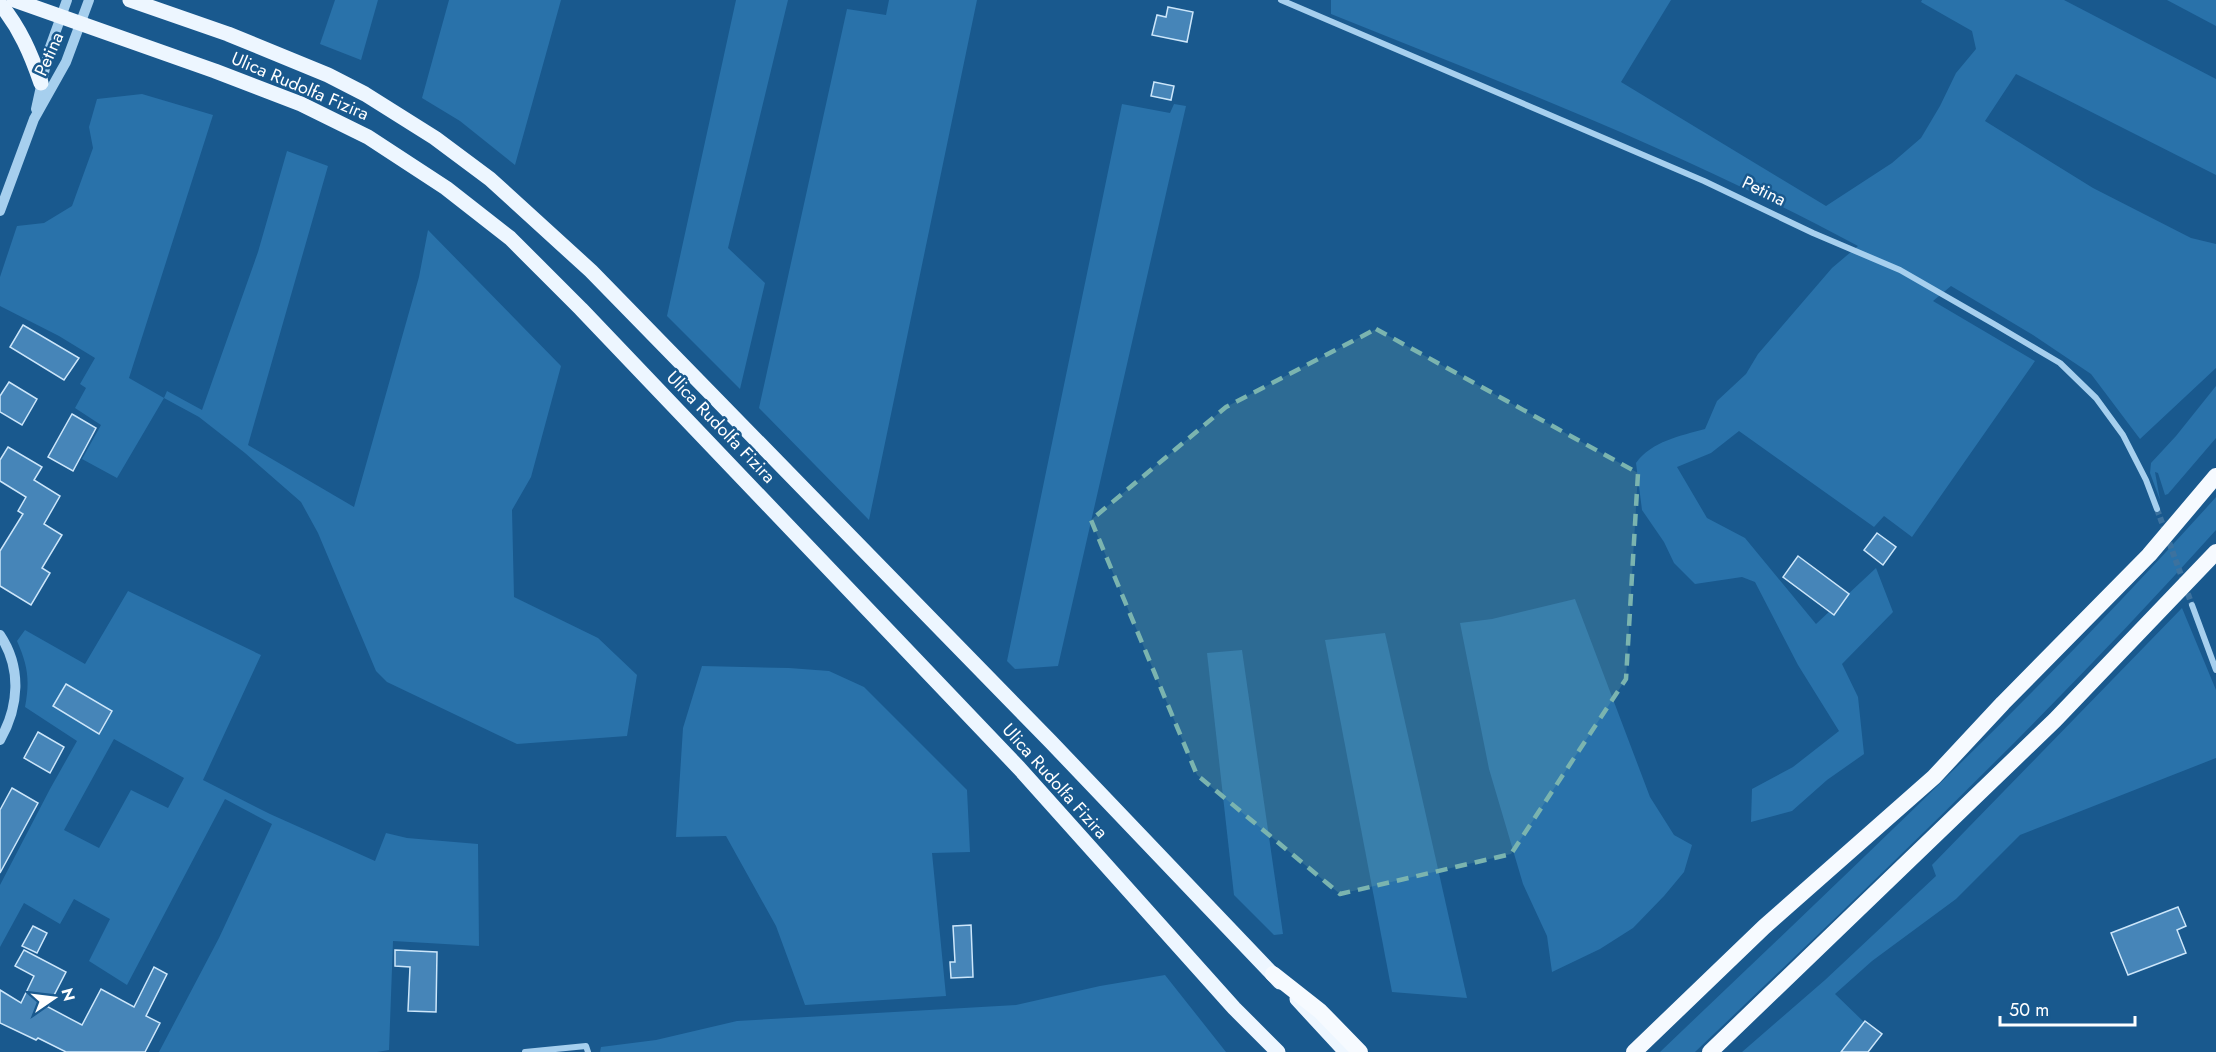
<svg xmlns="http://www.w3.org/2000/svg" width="2216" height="1052" viewBox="0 0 2216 1052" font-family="Jost,sans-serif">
<rect width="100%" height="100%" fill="#19598e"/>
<g fill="#2972aa" fill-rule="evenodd">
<path d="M 335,0 L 378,0 L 361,60 L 320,44 Z"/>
<path d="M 449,0 L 561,0 L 515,165 L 460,121 L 422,98 Z"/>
<path d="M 736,0 L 788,0 L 728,248 L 765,283 L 740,389 L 667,316 Z"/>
<path d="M 889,0 L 977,0 L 869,520 L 759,408 L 847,9 L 886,15 Z"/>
<path d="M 1331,0 L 1671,0 L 1621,82 L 1826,206 L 1892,163 L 1921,138 L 1940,106 L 1956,73 L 1976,49 L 1972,31 L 1921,2 L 1922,0 L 2064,0 L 2216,79 L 2216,175 L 2016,74 L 1985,121 L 2093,188 L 2191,238 L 2216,244 L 2216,368 L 2140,439 L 2091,374 L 2033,335 L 1951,286 L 1933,301 L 2035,361 L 1912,537 L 1884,516 L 1874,527 L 1739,431 L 1711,453 L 1677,467 L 1707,518 L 1745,538 L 1816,624 L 1876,568 L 1893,612 L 1842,664 L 1858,697 L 1864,754 L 1827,780 L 1792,811 L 1751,822 L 1752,789 L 1793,767 L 1839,731 L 1798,665 L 1755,582 L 1742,577 L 1695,584 L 1674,563 L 1664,542 L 1642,510 L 1636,463 C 1652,441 1680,436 1705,429 L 1717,401 L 1746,374 L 1758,354 L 1832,268 L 1858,246 C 1689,155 1509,85 1331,14 Z"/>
<path d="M 2167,0 L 2216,0 L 2216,26 Z"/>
<path d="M 142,94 L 213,115 L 129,378 L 164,398 L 167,391 L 202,410 L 258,252 L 287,151 L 328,166 L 248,445 L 354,507 L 419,277 L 428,230 L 561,366 L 531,477 L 512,510 L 514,597 L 598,638 L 637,675 L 627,736 L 517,744 L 387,682 L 376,671 L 318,533 L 301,502 L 245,453 L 199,417 L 164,398 L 117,478 L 82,459 L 101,425 L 75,408 L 86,388 L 80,384 L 95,358 L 59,336 L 0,306 L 0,277 L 17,226 L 44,223 L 72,206 L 93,148 L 89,127 L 97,99 Z"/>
<path d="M 1122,104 L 1170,113 L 1174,104 L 1186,106 L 1058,666 L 1015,669 L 1007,661 Z"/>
<path d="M 2216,386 L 2216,438 L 2168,494 L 2165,495 L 2158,473 L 2155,472 L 2160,500 L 2150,473 L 2151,463 L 2176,436 Z"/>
<path d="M 2216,497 L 2216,530 C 2052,713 1873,882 1695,1052 L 1660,1052 C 1849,871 2041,693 2216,497 Z"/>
<path d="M 128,591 L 261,655 L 203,780 L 270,814 L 375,861 L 386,833 L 407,838 L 478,844 L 479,946 L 393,941 L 389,1050 L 377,1052 L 159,1052 L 219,938 L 272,824 L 225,799 L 127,985 L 89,961 L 110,919 L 74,899 L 60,924 L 24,903 L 0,947 L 0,885 L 50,789 L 77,741 L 25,707 C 30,680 28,666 17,641 L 25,630 L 85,664 ZM 114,739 L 184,778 L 168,808 L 131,790 L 99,848 L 64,830 Z"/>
<path d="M 1575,599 L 1650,797 L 1674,835 L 1692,845 L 1684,872 L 1664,896 L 1633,928 L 1600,949 L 1552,972 L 1547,936 L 1523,884 L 1489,769 L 1460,623 L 1492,619 Z"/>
<path d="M 2182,608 L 2216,690 L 2216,758 L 2020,835 L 1956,899 L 1872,961 L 1835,994 L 1866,1024 L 1843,1052 L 1742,1052 L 1825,980 L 1936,876 L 1932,865 Z"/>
<path d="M 1385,633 L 1467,998 L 1392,992 L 1325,640 Z"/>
<path d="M 1242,650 L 1283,934 L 1274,935 L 1234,895 L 1207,653 Z"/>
<path d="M 702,666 L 789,668 L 829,671 L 864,687 L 967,790 L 970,852 L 932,853 L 946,996 L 805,1005 L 776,926 L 726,836 L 676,837 L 683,728 Z"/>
<path d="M 1165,975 L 1226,1052 L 600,1052 L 601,1047 L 656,1040 L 737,1021 L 1016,1005 L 1100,986 Z"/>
</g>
<g fill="#4685b8" stroke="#cce6fa" stroke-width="1.5">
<path d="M 1168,7 L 1193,12 L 1187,42 L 1152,35 L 1157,15 L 1166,17 Z"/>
<path d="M 1154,82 L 1174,86 L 1171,100 L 1151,96 Z"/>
<path d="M 23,325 L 79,358 L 64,380 L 10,347 Z"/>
<path d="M 9,382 L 37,399 L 22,425 L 0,412 L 0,396 Z"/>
<path d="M 72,414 L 96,428 L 73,471 L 48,457 Z"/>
<path d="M 8,447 L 42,467 L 34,480 L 60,496 L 44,524 L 62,535 L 42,568 L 50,573 L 31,605 L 0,586 L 0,551 L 23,514 L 18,511 L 26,497 L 0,481 L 0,460 Z"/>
<path d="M 1877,533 L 1896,547 L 1883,565 L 1864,550 Z"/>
<path d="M 1798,556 L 1849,594 L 1834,615 L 1783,577 Z"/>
<path d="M 66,684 L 112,711 L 99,734 L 53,706 Z"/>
<path d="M 38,732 L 64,747 L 50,773 L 24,758 Z"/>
<path d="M 12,788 L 38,803 L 0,873 L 0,810 Z"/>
<path d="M 2178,907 L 2186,926 L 2177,930 L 2186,953 L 2128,975 L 2111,933 Z"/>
<path d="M 971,925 L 973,977 L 951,978 L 950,962 L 955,962 L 953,926 Z"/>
<path d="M 33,926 L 47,933 L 37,953 L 22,946 Z"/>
<path d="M 24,950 L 66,972 L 48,1007 L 82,1025 L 101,989 L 134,1007 L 154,967 L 167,974 L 146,1016 L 160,1023 L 145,1052 L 66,1052 L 38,1038 L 36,1040 L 0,1023 L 0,990 L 21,1003 L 34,976 L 15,966 Z"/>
<path d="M 395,950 L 437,952 L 436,1012 L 408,1011 L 410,967 L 395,966 Z"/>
<path d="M 1865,1021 L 1882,1034 L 1868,1052 L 1841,1052 Z"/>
</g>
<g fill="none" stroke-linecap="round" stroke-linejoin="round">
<path stroke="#3c729f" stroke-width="6" stroke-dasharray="6 3" stroke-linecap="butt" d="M 2157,509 L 2192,605"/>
<g stroke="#a6cfee" stroke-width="6">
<path d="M 1281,0 L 1704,181 L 1813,233 L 1900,270 L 1994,324 L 2060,363 L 2096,398 L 2123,435 L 2146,480 L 2157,509"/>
<path d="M 2192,605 L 2216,670"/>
<path d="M 525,1052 L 586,1046 L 588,1052"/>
</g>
<g stroke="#a6cfee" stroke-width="10">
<path d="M 36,109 L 49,50 L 67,0"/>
<path d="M 0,211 L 34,119 L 66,62 L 89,0"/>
<path d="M 0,635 C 22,668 19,707 0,740"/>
</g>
<g stroke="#edf6ff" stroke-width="15">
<path d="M 14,0 L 215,71 L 301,104 L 368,137 L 446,188 L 510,238 L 581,309 L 1019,768 L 1234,1008 L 1278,1052"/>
<path d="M 130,0 L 228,34 L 328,75 L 365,94 L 435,138 L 490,179 L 591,271 L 1051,742 L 1280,982"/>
<path d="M 0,4 C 20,28 31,54 41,83"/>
<path d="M 1297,999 L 1346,1052"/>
</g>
<g stroke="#f6faff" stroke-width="16">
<path d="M 1273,974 L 1320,1011 L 1360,1052"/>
<path d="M 1634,1052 L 1764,927 L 1934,777 L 2003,703 L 2149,555 L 2216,476"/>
<path d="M 1710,1052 L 2055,720 L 2216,552"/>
</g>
</g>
<path fill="#7bb4af" fill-opacity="0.2" stroke="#7bb4af" stroke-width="4.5" stroke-dasharray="12 8" stroke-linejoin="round" d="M 1376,329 L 1638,473 L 1626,679 L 1511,854 L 1340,894 L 1197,775 L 1091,520 L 1226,407 Z"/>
<g text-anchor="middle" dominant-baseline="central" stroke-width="5" stroke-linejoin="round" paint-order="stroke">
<g font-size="18" fill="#fff" stroke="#19598e">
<text transform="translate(49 54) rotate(-66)">Petina</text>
<text transform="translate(300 86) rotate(23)">Ulica Rudolfa Fizira</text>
<text transform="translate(1764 191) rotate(26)">Petina</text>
<text transform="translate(721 427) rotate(46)">Ulica Rudolfa Fizira</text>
<text transform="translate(1055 781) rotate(48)">Ulica Rudolfa Fizira</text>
</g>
</g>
<g transform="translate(54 998) rotate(76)" stroke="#19598e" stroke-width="4.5" paint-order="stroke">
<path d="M0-4.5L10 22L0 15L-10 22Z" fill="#ffffff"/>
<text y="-9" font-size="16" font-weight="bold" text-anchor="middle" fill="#ffffff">N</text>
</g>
<path d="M2000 1016v9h135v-9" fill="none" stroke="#ffffff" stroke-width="3"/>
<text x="2009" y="1016" font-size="18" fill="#ffffff" stroke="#19598e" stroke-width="4.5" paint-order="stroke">50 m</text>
</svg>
